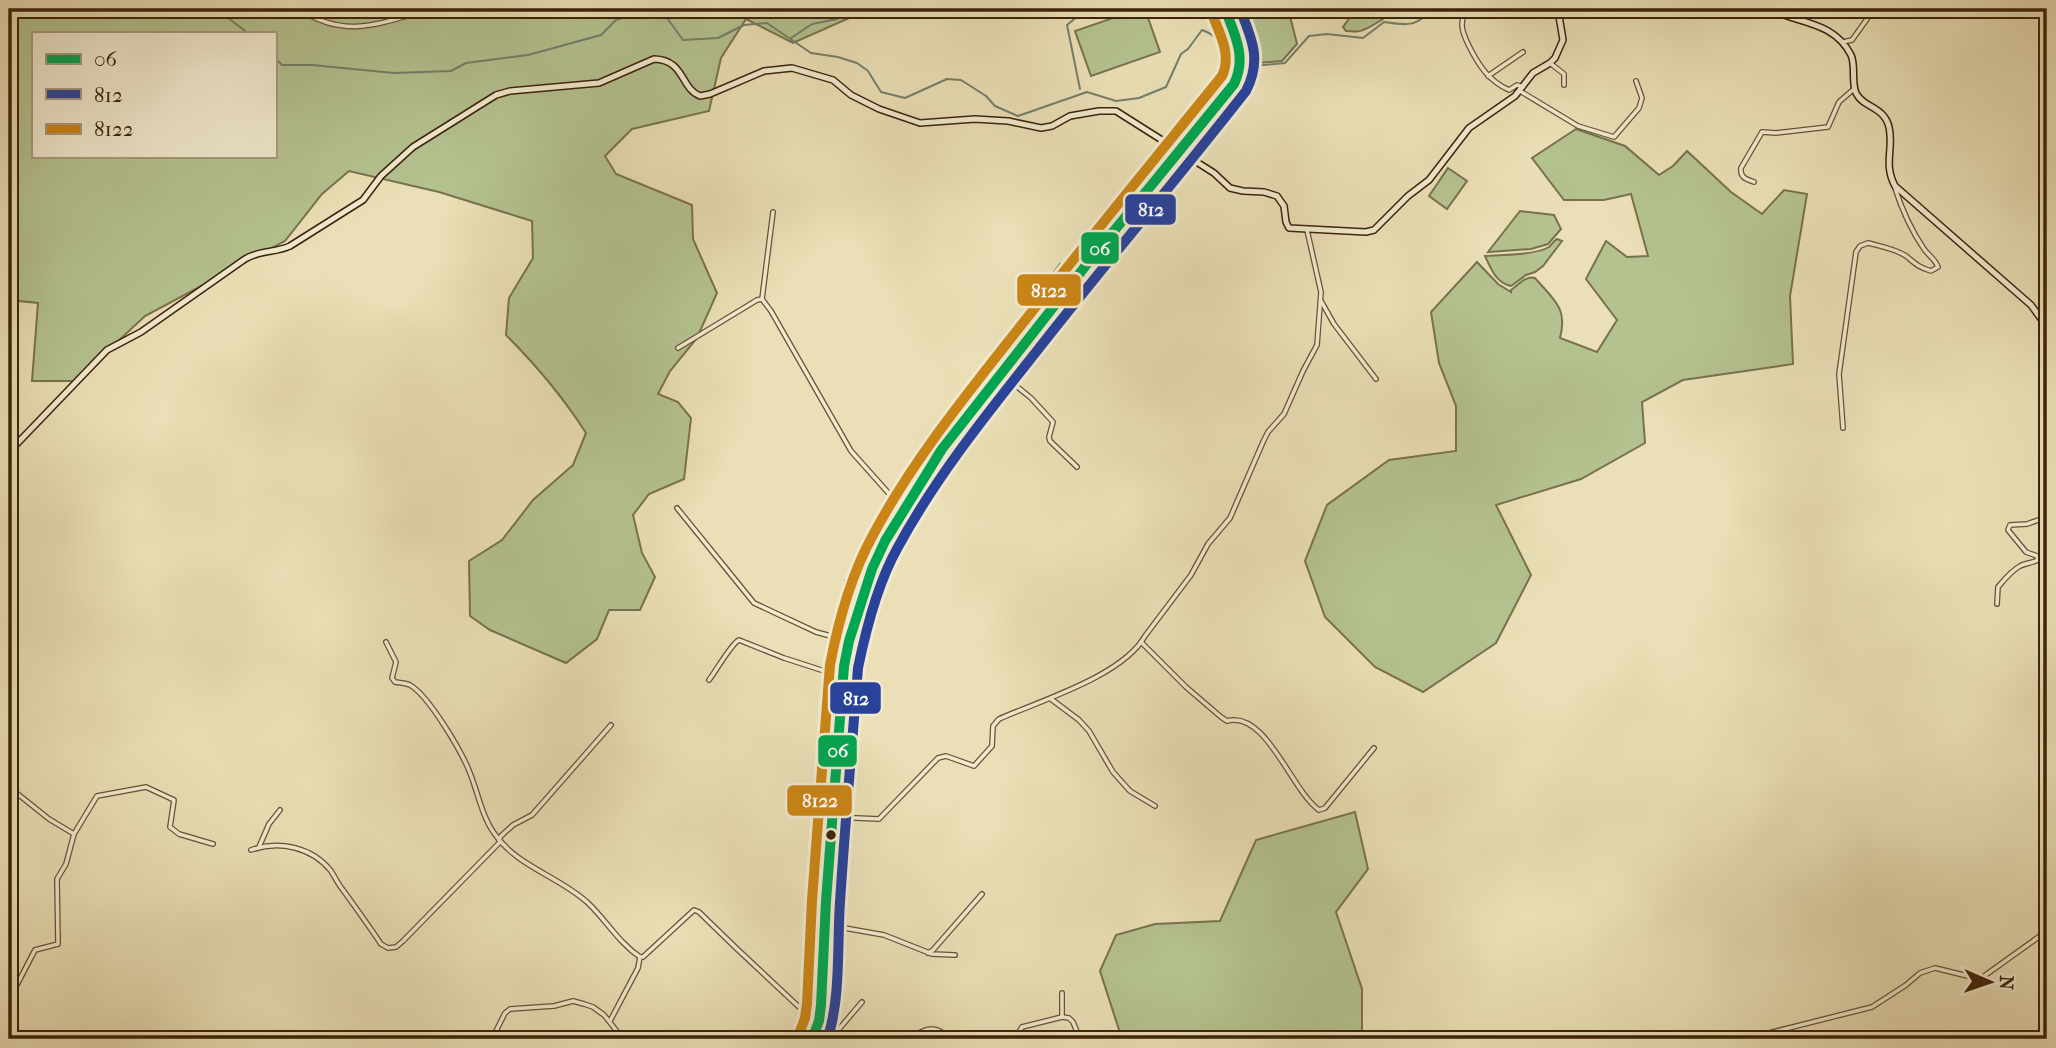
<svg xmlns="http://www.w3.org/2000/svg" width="2056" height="1048" viewBox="0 0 2056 1048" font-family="'IM FELL French Canon',serif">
<rect width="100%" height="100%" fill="#eadfb6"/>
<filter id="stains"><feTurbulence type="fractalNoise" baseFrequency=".00286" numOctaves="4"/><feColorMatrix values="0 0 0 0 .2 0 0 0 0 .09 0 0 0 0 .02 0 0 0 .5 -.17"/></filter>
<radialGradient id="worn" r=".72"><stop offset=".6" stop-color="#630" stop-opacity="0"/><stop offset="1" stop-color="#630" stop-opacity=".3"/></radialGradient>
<g fill="#b4c290" stroke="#78724c" stroke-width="2" fill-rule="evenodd">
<path d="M 9,9 L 866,9 L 863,12 L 793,43 L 746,19 L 721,58 L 709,111 L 632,129 L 605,156 L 616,174 L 692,205 L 693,239 L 717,293 L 697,338 L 670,371 L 658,394 L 678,402 L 691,418 L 684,479 L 649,494 L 633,515 L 642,553 L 655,577 L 640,610 L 609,610 L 597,639 L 566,663 L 490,630 L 470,616 L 469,561 L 502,540 L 533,500 L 573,465 L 586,433 C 563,397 536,365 506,335 L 509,298 L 533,258 L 532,221 L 439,192 L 349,171 L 322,194 L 285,241 L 145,316 L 100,358 L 81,381 L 32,381 L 38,303 L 9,300 ZM 33,33 L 275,33 L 275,156 L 33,156 Z"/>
<path d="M 1139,9 L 1145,9 L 1160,52 L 1091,76 L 1075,31 Z"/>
<path d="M 1262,9 L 1270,9 L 1290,16 L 1297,44 L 1282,61 L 1247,64 L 1235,26 Z"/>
<path d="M 1356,9 L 1397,9 C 1394,13 1369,28 1363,30 C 1358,33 1352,31 1346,31 L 1343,27 Z"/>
<path d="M 1576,129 L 1625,146 L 1659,175 L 1673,166 L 1687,151 L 1731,192 L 1762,214 L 1784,190 L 1807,194 L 1790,296 L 1793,364 L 1683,380 L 1642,402 L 1645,443 L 1581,479 L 1496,505 L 1531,575 L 1496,643 L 1423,692 L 1375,667 L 1325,617 L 1305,561 L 1327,505 L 1389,460 L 1456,451 L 1456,406 L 1439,363 L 1431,312 L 1477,262 L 1498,284 L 1511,292 L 1511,290 C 1518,285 1526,275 1535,278 C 1554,300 1568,308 1560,338 L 1597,352 L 1617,320 L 1586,279 L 1606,241 L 1627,257 L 1648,256 L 1631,194 L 1604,200 L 1564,200 L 1532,158 Z"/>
<path d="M 1448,168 L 1467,181 L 1447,209 L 1429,196 Z"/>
<path d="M 1520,211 L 1554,215 L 1561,229 L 1548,244 L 1531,249 L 1488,252 Z"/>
<path d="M 1557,239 L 1562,241 L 1543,266 L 1535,272 L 1526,275 L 1511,286 C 1496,283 1491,269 1485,256 C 1500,255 1536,255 1549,247 C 1550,246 1555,240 1557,239 Z"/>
<path d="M 1355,812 L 1368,869 L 1336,912 L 1362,989 L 1362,1039 L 1122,1039 L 1100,971 L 1116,935 L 1155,924 L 1220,921 L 1256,840 Z"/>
</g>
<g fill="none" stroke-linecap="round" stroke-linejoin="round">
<g stroke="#737f6b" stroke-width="2">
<path d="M 216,9 L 248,33"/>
<path d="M 9,15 L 25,9"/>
<path d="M 1079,15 L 1067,25 L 1080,89"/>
<path d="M 791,38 L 812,24 L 837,19 L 841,9"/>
<path d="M 275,58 L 282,65 L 312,65 L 394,73 L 451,71 L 466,63 L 528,55 L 601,35 L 616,20 L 644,11 L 665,15 L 683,40 L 718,38 L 744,25 L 767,23 L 811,53 L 838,57 L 857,63 L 868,71 L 881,92 L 905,98 L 947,79 L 961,80 L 986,96 L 995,106 L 1018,116 L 1087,92 L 1116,101 L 1139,98 L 1166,87 L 1181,54 L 1188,49 L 1202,30 C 1219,35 1227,53 1237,67"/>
<path d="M 1243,67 L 1285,63 L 1309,36 L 1327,34 L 1363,38 L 1384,22 C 1412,26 1413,26 1436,9"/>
</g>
<defs>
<g id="street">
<path d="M 299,9 C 346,40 381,23 430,9"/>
<path d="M 1195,9 L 1196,15"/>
<path d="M 1465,9 C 1464,14 1462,20 1462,25 C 1462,32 1466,40 1469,46 C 1479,66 1489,81 1509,90 L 1517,85 L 1523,87"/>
<path d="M 1843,42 L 1852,40 L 1872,12 L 1878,9"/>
<path d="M 1550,63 L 1564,74 L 1564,85"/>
<path d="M 1488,76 L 1523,52"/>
<path d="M 1520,91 L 1578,126 L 1614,137 L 1639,108 L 1642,98 L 1636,81"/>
<path d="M 1754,182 C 1746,179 1740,178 1741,168 L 1762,132 L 1776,133 L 1828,127 L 1839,102 L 1855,88"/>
<path d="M 762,299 L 773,212"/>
<path d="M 1321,301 L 1334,324 L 1376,379"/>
<path d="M 678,348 L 757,300 L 762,299 L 771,311 L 851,451 L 892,497 L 905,506"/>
<path d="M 994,368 L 1031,398 L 1053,422 L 1049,437 L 1050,441 L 1077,467"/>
<path d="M 1843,428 L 1839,374 L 1856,252 L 1860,246 L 1868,243 C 1880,246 1896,249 1906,256 C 1916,264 1918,267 1931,271 L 1938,267 C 1935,259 1929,256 1924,249 C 1911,230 1902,210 1895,188"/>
<path d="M 9,434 L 17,444"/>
<path d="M 677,508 L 754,603 L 816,632 L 849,641"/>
<path d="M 847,581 L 857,573 L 916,467 L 1012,346 L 1027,313 L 1061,266"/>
<path d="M 1997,604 L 1998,587 C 2004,580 2011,571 2020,566 C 2026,563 2032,563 2038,560 L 2037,556 L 2026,552 L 2008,530 L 2010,525 L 2027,524 L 2047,517"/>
<path d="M 386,642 L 396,662 L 392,678 L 395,682 C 400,683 406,683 410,685 C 429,696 462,752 470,773 C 478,793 482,816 494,833 C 517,867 559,876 588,903 C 606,920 619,943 640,957 L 643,957 L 694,910 L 699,912 L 735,947 L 814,1021"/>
<path d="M 1141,642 L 1186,687 L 1221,717 L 1227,721 C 1266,710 1291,790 1319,810 L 1325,808 L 1374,748"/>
<path d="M 709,680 C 716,671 731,644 739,640 L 784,658 L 843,677"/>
<path d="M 1051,699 L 1079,720 L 1089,731 L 1113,772 L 1130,791 L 1155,806"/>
<path d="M 9,787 L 49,819 L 74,834"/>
<path d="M 833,817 L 879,819 L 938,758 L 946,756 L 974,766 L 992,746 L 993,726 L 999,719 C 1039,701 1123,676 1145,636 L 1191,575 L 1208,544 L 1230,518 L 1263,442 L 1268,432 L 1284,414 L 1303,371 L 1317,345 L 1321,292 L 1307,230"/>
<path d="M 499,840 L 501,836 L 513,825 L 532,815 L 611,725"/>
<path d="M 259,847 L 269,824 L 280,810"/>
<path d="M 251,850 C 279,840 312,847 331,871 C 335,877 338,884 343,890 C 356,908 369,926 381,944 L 388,948 L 396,947 L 403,941 L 500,842"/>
<path d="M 822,924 L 884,935 L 932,954 L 955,955"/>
<path d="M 928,953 L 933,950 L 982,894"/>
<path d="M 1062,993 L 1062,1017"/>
<path d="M 9,1000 L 35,950 L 58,944 L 57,879 L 66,864 L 74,834 L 97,796 L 146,787 L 174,800 L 170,827 L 179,834 L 213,844"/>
<path d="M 610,1021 L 638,968 L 640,957"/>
<path d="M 492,1039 L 505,1013 L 510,1009 L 554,1006 L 573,1001 L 584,1004 L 593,1007 L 604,1015 L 623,1039"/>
<path d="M 837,1039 L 839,1029 L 862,1002"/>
<path d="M 915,1039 L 921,1032 C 932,1026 941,1029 949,1039"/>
<path d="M 1015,1039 L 1022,1027 L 1062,1017 L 1069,1018 L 1073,1022 L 1080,1039"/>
<path d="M 1755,1039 L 1757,1036 L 1872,1007 L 1906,985 L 1920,973 L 1935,968 L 1980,979 L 2047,931"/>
</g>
<g id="secondary">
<path d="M 1768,9 C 1797,23 1834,21 1851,55 C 1856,66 1851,81 1856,93 C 1863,108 1884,106 1889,127 C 1894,148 1883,164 1895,186 L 2031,305 L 2047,327"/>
<path d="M 9,452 L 107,350 L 141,332 L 245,259 C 259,250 275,253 290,246 L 363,200 L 381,176 L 413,147 L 496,95 L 510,91 L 599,83 L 654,59 C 685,60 680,88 700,96 L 710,94 L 764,71 L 792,68 L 833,80 L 851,95 L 879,109 L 920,123 L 975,119 L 1008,121 L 1041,128 L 1052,126 L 1070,116 L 1099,111 L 1116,111 L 1214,173 L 1230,188 L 1243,191 L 1264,192 L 1277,196 L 1284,206 L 1286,222 L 1289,228 L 1366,232 L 1374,230 L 1408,196 L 1429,180 L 1469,128 L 1515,96 L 1533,73 L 1550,63 L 1555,58 L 1563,40 L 1559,16 L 1561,9"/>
<path d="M 809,1039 L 813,1020 L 832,835 L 844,666 L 849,641 L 872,569 L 885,541 L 942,449 L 1087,264 L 1234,84 C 1250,58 1234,35 1225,9"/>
<path d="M 812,1039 L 820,1015 L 825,929"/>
</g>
</defs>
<use href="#street" stroke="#685234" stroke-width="6"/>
<use href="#secondary" stroke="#3c2309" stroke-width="8"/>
<use href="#street" stroke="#f1ead0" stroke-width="3.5"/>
<use href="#secondary" stroke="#f1ead0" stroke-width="5"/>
<defs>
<path id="bus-1" d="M 812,1039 L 819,1021 L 821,1005 L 826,901 L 844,666 L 849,641 L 872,569 L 885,541 L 942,449 L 1087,264 L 1234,84 C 1247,57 1235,35 1225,9"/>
<path id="bus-2" d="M 827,1039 C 841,1002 837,943 840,902 C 845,824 852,746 858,668 C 866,629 878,582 898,547 C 936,477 986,415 1036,352 C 1105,264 1177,179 1246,91 C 1262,60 1252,39 1240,9"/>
<path id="bus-3" d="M 799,1034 L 805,1018 L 807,1004 L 812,900 L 830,665 C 838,623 852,573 873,535 C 913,460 967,394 1019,328 C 1086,243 1154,160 1222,76 C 1232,55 1220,34 1212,14"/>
</defs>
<use href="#bus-1" stroke="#f1ead0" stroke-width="16"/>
<use href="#bus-2" stroke="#f1ead0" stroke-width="16"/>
<use href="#bus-3" stroke="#f1ead0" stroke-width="16"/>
<use href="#bus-1" stroke="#00a651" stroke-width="10"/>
<use href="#bus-2" stroke="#29439b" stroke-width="10"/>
<use href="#bus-3" stroke="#ca8516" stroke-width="10"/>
</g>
<circle fill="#3c2309" stroke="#f1ead0" stroke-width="2.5" cx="831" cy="835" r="6"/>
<g stroke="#f1ead0" stroke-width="2.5">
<rect x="1124" y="193" width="53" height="33" rx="7" fill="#29439b"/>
<rect x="1080" y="231" width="40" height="34" rx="7" fill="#00a651"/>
<rect x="1016" y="273" width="66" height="34" rx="7" fill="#ca8516"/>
<rect x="829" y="681" width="53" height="34" rx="7" fill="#29439b"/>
<rect x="817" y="734" width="41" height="34" rx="7" fill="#00a651"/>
<rect x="786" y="784" width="67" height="33" rx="7" fill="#ca8516"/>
</g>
<g font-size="19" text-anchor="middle" font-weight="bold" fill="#fff">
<text x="1151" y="216">812</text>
<text x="1100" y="255">06</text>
<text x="1049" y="297">8122</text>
<text x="856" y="705">812</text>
<text x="838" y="757">06</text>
<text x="820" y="807">8122</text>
</g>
<rect width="2056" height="1048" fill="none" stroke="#eadfb6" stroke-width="35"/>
<rect x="10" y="10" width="2035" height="1027" fill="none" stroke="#3c2309" stroke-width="3.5"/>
<rect x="18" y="18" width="2021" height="1013" fill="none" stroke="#3c2309" stroke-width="2"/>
<rect x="32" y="32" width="245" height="126" fill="#f1ead0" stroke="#a99a80" stroke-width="2"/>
<rect x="46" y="54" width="35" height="10" fill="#00a651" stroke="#a99a80" stroke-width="2"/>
<text x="94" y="66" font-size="21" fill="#3c2309">06</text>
<rect x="46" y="89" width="35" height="10" fill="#29439b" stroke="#a99a80" stroke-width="2"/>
<text x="94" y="102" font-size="21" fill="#3c2309">812</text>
<rect x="46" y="124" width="35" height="10" fill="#ca8516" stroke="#a99a80" stroke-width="2"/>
<text x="94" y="136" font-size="21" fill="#3c2309">8122</text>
<g transform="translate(1990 982) rotate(92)" stroke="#f1ead0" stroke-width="5" paint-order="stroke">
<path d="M0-5L12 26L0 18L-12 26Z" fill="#3c2309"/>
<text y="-10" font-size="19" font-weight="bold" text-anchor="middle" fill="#3c2309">N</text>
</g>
<rect width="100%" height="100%" filter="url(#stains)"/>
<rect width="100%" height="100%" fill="url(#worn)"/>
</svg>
